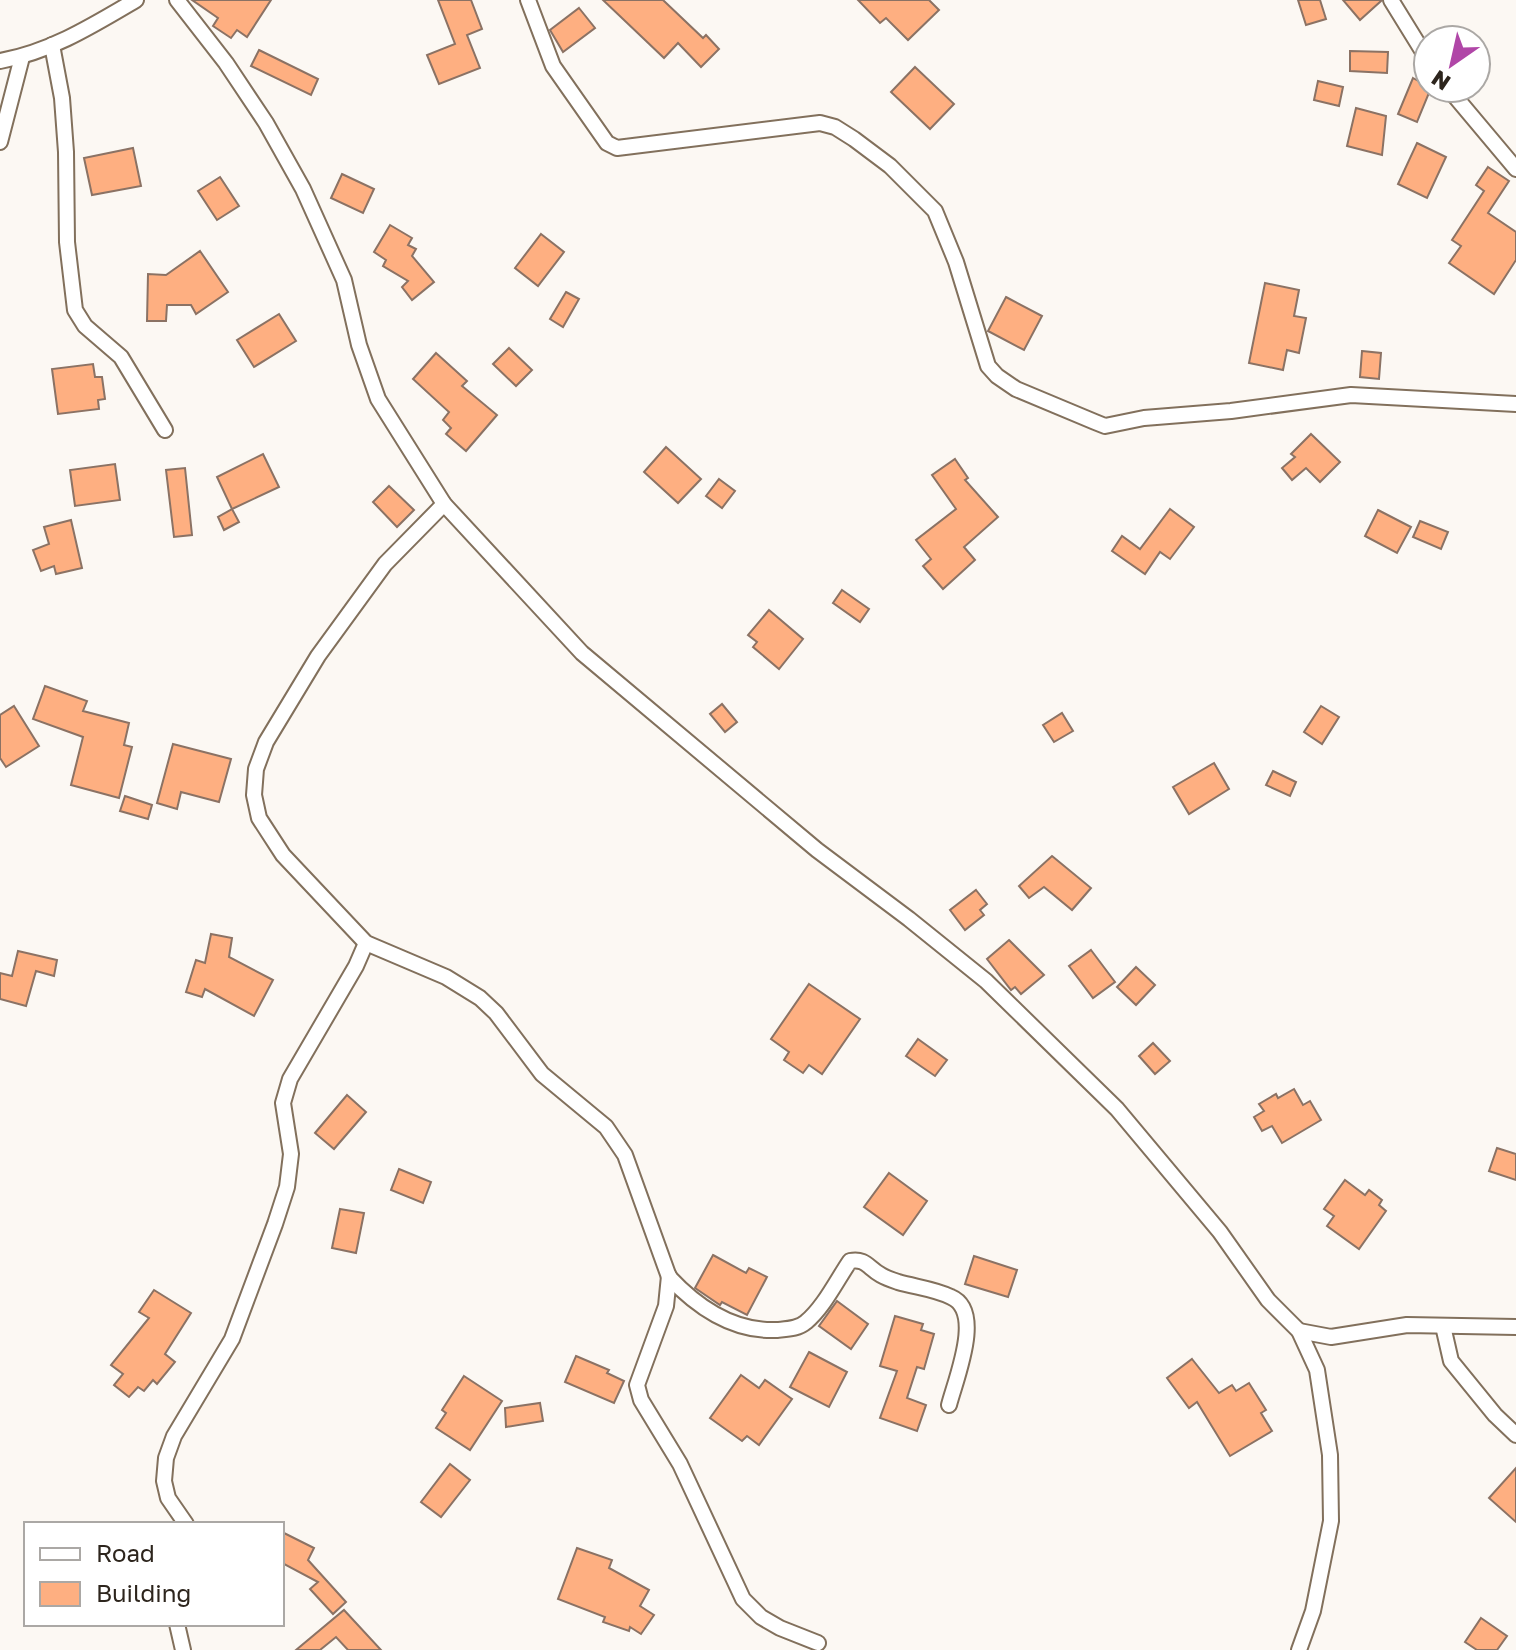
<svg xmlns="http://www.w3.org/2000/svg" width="1516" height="1650" viewBox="0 0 1516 1650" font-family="'Golos Text',sans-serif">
<rect width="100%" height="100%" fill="#fcf8f3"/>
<g fill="#feaf81" stroke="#8b7264" stroke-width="2">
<path d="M 192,0 L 271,0 L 247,37 L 237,30 L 231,38 L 213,26 L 218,18 Z"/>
<path d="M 438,0 L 471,0 L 482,29 L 467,35 L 480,68 L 439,84 L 427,55 L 455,44 Z"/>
<path d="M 603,0 L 663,0 L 703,38 L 706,35 L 719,49 L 701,67 L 678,43 L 664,58 Z"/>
<path d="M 858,0 L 929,0 L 939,10 L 908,40 L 886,18 L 880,23 Z"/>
<path d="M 1298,0 L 1320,0 L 1326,19 L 1306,25 Z"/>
<path d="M 1343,0 L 1381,0 L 1381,1 L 1360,20 Z"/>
<path d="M 579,8 L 595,28 L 563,52 L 550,30 Z"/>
<path d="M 259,50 L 318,79 L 311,95 L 251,66 Z"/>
<path d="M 1350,51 L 1388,52 L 1387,73 L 1350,71 Z"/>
<path d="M 915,67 L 954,104 L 930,129 L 891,92 Z"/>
<path d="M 1413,78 L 1431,88 L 1417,122 L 1398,114 Z"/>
<path d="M 1318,81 L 1343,87 L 1339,106 L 1314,100 Z"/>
<path d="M 1356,108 L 1386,116 L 1382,155 L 1347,146 Z"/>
<path d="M 1417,143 L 1446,157 L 1427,198 L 1398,184 Z"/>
<path d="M 133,148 L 141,186 L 92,195 L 84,158 Z"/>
<path d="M 1488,167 L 1509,181 L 1488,213 L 1516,232 L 1516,260 L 1494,294 L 1449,263 L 1461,246 L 1452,240 L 1484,191 L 1476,185 Z"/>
<path d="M 342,174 L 374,189 L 363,213 L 331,198 Z"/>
<path d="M 220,177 L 239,206 L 217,220 L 198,191 Z"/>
<path d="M 390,225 L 412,238 L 408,245 L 416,249 L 412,256 L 434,282 L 412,300 L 402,287 L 408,281 L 383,266 L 386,260 L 374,252 Z"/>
<path d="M 541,234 L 564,252 L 538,286 L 515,268 Z"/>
<path d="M 200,251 L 228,292 L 196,314 L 191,305 L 167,305 L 166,321 L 147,321 L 148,274 L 166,275 Z"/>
<path d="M 1265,283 L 1299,290 L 1294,316 L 1306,318 L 1299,353 L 1287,350 L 1283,370 L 1249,363 Z"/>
<path d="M 566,292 L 579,299 L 563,327 L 550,319 Z"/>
<path d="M 1006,297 L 1042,316 L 1024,350 L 988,331 Z"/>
<path d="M 279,314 L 296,341 L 254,367 L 237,340 Z"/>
<path d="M 509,348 L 532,370 L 516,386 L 493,364 Z"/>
<path d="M 1362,351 L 1381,353 L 1379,379 L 1360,377 Z"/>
<path d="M 436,353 L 467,381 L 462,386 L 497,415 L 466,451 L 446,434 L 451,428 L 443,420 L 449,412 L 413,379 Z"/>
<path d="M 93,364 L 95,377 L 102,377 L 105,399 L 98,400 L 99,409 L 58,414 L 52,369 Z"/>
<path d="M 1311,434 L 1340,462 L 1320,482 L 1306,468 L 1292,480 L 1282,468 L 1295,457 L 1291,454 Z"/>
<path d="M 666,447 L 701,479 L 678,503 L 644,472 Z"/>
<path d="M 263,454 L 279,487 L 232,509 L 239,522 L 224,530 L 218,517 L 232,509 L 217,477 Z"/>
<path d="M 955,459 L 968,478 L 965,480 L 998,517 L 964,547 L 975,560 L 943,589 L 923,566 L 931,559 L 916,540 L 956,509 L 932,475 Z"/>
<path d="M 115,464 L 120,500 L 75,506 L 70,470 Z"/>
<path d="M 185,468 L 192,535 L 174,537 L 166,470 Z"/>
<path d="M 719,479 L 735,491 L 722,508 L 706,496 Z"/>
<path d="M 389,486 L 414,510 L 397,527 L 373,502 Z"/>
<path d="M 1170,509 L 1194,527 L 1170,559 L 1160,552 L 1145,574 L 1112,551 L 1122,536 L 1140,549 Z"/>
<path d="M 1378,510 L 1411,527 L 1397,553 L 1365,536 Z"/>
<path d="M 71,520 L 82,568 L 56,574 L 54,566 L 41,571 L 33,550 L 49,544 L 44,527 Z"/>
<path d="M 1420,521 L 1448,532 L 1441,549 L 1413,537 Z"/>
<path d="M 842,590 L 869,609 L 860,622 L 833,603 Z"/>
<path d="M 769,610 L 803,639 L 779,669 L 753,647 L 757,642 L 748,635 Z"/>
<path d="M 45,686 L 87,701 L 83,711 L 129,723 L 124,745 L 132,747 L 119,798 L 71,785 L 83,737 L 33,719 Z"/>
<path d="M 722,704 L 737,722 L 725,732 L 710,714 Z"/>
<path d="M 14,706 L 39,746 L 6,767 L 0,758 L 0,715 Z"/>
<path d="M 1321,706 L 1339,717 L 1322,744 L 1304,732 Z"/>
<path d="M 1062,713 L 1073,731 L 1054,742 L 1043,725 Z"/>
<path d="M 173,744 L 231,759 L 219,802 L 181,792 L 177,809 L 157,803 Z"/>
<path d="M 1214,763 L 1229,789 L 1189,814 L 1173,787 Z"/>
<path d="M 1273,771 L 1296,782 L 1290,796 L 1266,785 Z"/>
<path d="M 125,796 L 152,805 L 148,819 L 120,811 Z"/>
<path d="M 1052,856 L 1091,888 L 1072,910 L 1044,887 L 1029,898 L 1019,886 Z"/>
<path d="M 976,890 L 987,904 L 980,910 L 984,915 L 965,930 L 950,910 Z"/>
<path d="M 211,934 L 232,938 L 229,957 L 273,980 L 254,1016 L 205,989 L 202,997 L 186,992 L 196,960 L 205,963 Z"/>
<path d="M 1009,940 L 1044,975 L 1021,994 L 1015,987 L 1011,990 L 987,959 Z"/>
<path d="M 1091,950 L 1115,982 L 1093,998 L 1069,966 Z"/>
<path d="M 18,951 L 57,960 L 54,976 L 36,971 L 26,1006 L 0,999 L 0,973 L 12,976 Z"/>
<path d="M 1136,967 L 1155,985 L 1136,1005 L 1117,987 Z"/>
<path d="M 809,984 L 860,1019 L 822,1074 L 809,1065 L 803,1073 L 784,1060 L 789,1052 L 771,1039 Z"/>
<path d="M 918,1039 L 947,1060 L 935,1076 L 906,1056 Z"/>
<path d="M 1153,1043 L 1170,1061 L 1155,1074 L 1139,1056 Z"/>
<path d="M 1294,1089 L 1303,1105 L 1310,1101 L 1321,1120 L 1282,1143 L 1272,1126 L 1262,1131 L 1254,1117 L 1264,1111 L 1259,1104 L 1276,1094 L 1278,1098 Z"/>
<path d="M 347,1095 L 366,1112 L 334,1149 L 315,1133 Z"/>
<path d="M 1497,1148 L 1516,1154 L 1516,1180 L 1489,1171 Z"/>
<path d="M 399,1169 L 431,1182 L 423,1203 L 391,1190 Z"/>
<path d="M 889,1173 L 927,1201 L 903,1235 L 864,1207 Z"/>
<path d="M 1345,1180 L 1365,1195 L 1369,1190 L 1382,1200 L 1379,1205 L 1386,1211 L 1359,1249 L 1327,1226 L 1334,1216 L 1324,1209 Z"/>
<path d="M 340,1209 L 364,1213 L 356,1253 L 332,1248 Z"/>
<path d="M 713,1255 L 746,1273 L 749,1268 L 767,1277 L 747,1315 L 722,1302 L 720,1305 L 695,1288 Z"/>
<path d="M 974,1256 L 1017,1270 L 1008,1297 L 965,1284 Z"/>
<path d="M 154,1290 L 191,1313 L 165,1354 L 175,1362 L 157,1384 L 153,1380 L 144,1391 L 138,1387 L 129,1397 L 114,1385 L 123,1374 L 111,1365 L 149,1318 L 139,1312 Z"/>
<path d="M 837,1301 L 868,1324 L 851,1349 L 819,1326 Z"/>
<path d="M 895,1316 L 923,1324 L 921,1330 L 934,1334 L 924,1369 L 917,1367 L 907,1398 L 926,1405 L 917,1431 L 880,1418 L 897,1371 L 880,1366 Z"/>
<path d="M 809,1352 L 847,1372 L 829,1407 L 790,1387 Z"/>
<path d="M 576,1356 L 609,1370 L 607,1373 L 624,1381 L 614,1403 L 565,1382 Z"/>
<path d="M 1192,1359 L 1219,1393 L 1232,1385 L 1236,1391 L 1249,1383 L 1266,1410 L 1261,1413 L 1272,1431 L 1230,1456 L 1197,1402 L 1189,1408 L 1167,1378 Z"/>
<path d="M 741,1375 L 759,1388 L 765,1380 L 792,1399 L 759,1445 L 747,1436 L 742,1441 L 710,1418 Z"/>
<path d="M 464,1376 L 502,1401 L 470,1450 L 436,1428 L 446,1413 L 442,1410 Z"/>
<path d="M 540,1403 L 543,1421 L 506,1427 L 505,1408 Z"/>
<path d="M 450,1464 L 470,1480 L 441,1517 L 421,1502 Z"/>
<path d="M 1516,1468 L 1516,1522 L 1489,1498 Z"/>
<path d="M 282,1532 L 314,1548 L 308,1560 L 346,1602 L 333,1614 L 310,1589 L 318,1582 L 282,1563 Z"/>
<path d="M 577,1548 L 612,1560 L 609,1568 L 649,1590 L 640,1606 L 654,1615 L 641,1634 L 630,1627 L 629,1631 L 603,1622 L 605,1617 L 558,1599 Z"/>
<path d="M 344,1610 L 381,1650 L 348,1650 L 336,1637 L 320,1650 L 296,1650 Z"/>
<path d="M 1481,1618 L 1507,1636 L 1497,1650 L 1477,1650 L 1465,1642 Z"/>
</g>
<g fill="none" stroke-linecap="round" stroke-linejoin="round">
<defs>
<g id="minor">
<path d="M 177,0 L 226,63 L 266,123 L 303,189 L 344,280 L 359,345 L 378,399 L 444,504 L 582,653 L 817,850 L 909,919 L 986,981 L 1117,1109 L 1220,1232 L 1268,1300 L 1299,1331 L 1317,1370 L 1330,1455 L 1331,1521 L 1313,1611 L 1299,1650"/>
<path d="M 528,0 L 553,66 L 607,143 L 617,148 L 820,123 L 835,127 L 854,139 L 890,166 L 935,211 L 956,262 L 988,366 L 997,376 L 1016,389 L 1095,422 L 1105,426 L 1144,418 L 1231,411 L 1351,395 L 1516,404"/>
<path d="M 1391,0 L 1428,60"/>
<path d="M 52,45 L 62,98 L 66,152 L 67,242 L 75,310 L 85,326 L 121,357 L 165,430"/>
<path d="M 0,61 C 50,52 92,26 136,0"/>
<path d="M 1448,88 L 1516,169"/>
<path d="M 0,142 L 22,57"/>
<path d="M 444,504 L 385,564 L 318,656 L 266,742 L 256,769 L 254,795 L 259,818 L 283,855 L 366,943 L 446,977 L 480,998 L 496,1013 L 542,1074 L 606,1127 L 625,1155 L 669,1277 C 697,1307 734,1332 777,1330 C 787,1329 798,1329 806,1322 C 824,1307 837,1280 850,1261 C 866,1258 868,1268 881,1275 C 886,1278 892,1280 898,1282 C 915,1287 935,1289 951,1297 C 984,1311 956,1378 949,1405"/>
<path d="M 669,1276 L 666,1306 L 637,1385 L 641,1400 L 680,1464 L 743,1599 L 761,1617 L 780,1628 L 818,1643"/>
<path d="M 1443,1326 L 1451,1361 L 1495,1415 L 1516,1435"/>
<path d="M 1299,1331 L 1331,1337 L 1407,1325 L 1516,1327"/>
<path d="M 186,1524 L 168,1498 L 164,1481 L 166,1458 L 174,1436 L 232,1339 L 275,1224 L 287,1187 L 291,1154 L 283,1103 L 290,1079 L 356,966 L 366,943"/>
<path d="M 177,1624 L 183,1650"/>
</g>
</defs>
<use href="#minor" stroke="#82705c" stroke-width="18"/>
<use href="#minor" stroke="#fff" stroke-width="14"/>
</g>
<rect x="24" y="1522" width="260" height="104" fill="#ffffff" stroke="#aba8a5" stroke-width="2"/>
<rect x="40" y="1548" width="40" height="12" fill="#ffffff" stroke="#aba8a5" stroke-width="2"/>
<text x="96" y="1562" font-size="24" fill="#2d251d">Road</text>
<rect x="40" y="1582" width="40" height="24" fill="#feaf81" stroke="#aba8a5" stroke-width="2"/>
<text x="96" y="1602" font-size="24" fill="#2d251d">Building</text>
<g transform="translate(1452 64) rotate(214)"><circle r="38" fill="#ffffff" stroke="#aba8a5" stroke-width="2"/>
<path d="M0-6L14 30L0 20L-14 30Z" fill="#b046a7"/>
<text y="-12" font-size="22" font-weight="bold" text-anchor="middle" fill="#2d251d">N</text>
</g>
</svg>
